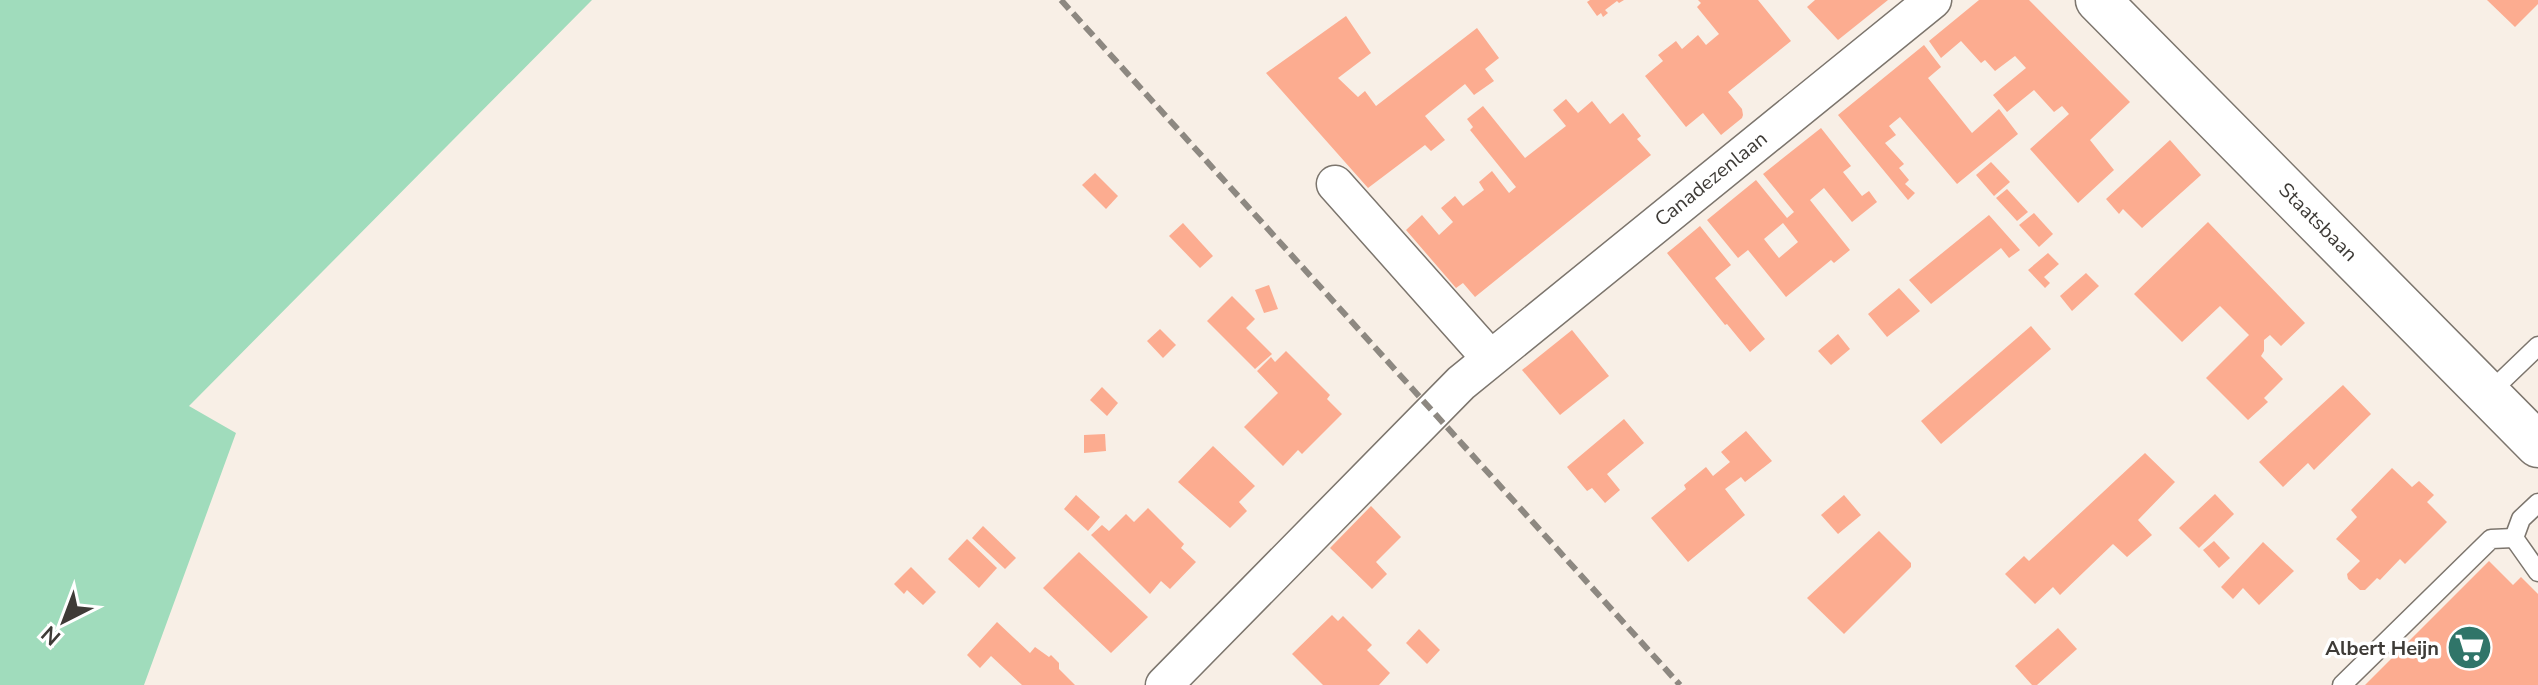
<svg xmlns="http://www.w3.org/2000/svg" width="2538" height="685" viewBox="0 0 2538 685" font-family="'Nunito Sans',sans-serif">
<rect width="100%" height="100%" fill="#f8efe6"/>
<path fill="#a0dcbc" d="M 0,0 L 592,0 L 189,406 L 236,433 L 144,685 L 0,685 Z"/>
<g fill="#fcac90" fill-rule="evenodd">
<path d="M 1590,0 L 1624,0 L 1619,3 L 1617,1 L 1605,10 L 1608,13 L 1603,17 L 1601,13 L 1597,16 L 1587,2 Z"/>
<path d="M 1698,0 L 1758,0 L 1791,41 L 1728,92 L 1742,109 L 1743,115 L 1742,118 L 1721,135 L 1703,113 L 1686,127 L 1645,76 L 1663,61 L 1658,55 L 1676,41 L 1682,49 L 1698,35 L 1706,45 L 1719,34 L 1697,7 L 1701,3 Z"/>
<path d="M 1815,0 L 1888,0 L 1838,40 L 1807,7 Z"/>
<path d="M 1979,0 L 2029,0 L 2130,102 L 2090,140 L 2114,170 L 2078,203 L 2030,149 L 2069,114 L 2062,106 L 2054,112 L 2034,90 L 2007,112 L 1993,95 L 2026,68 L 2015,56 L 1995,71 L 1985,60 L 1981,63 L 1961,41 L 1941,58 L 1929,41 Z"/>
<path d="M 2487,0 L 2538,0 L 2538,4 L 2515,27 Z"/>
<path d="M 1346,16 L 1371,53 L 1338,78 L 1358,97 L 1365,91 L 1376,106 L 1477,28 L 1499,58 L 1485,69 L 1494,81 L 1474,95 L 1465,84 L 1425,116 L 1445,140 L 1431,151 L 1425,145 L 1368,188 L 1266,73 Z"/>
<path d="M 1924,45 L 1941,67 L 1928,78 L 1972,133 L 1999,109 L 2018,134 L 1957,184 L 1900,117 L 1889,126 L 1896,135 L 1885,143 L 1904,164 L 1899,168 L 1909,180 L 1905,184 L 1915,193 L 1908,200 L 1838,115 Z"/>
<path d="M 1566,99 L 1578,113 L 1592,101 L 1610,124 L 1623,113 L 1641,136 L 1637,139 L 1651,155 L 1475,297 L 1463,283 L 1456,288 L 1406,230 L 1422,215 L 1439,235 L 1453,222 L 1441,208 L 1455,196 L 1463,206 L 1484,190 L 1479,182 L 1492,171 L 1509,193 L 1516,187 L 1470,130 L 1473,127 L 1467,119 L 1483,106 L 1525,158 L 1566,126 L 1553,110 Z"/>
<path d="M 1821,128 L 1851,166 L 1843,172 L 1862,196 L 1869,191 L 1877,202 L 1852,222 L 1824,188 L 1810,200 L 1850,250 L 1834,263 L 1831,260 L 1786,297 L 1748,250 L 1738,258 L 1707,220 L 1756,180 L 1787,218 L 1794,212 L 1763,174 ZM 1783,223 L 1798,242 L 1779,258 L 1764,239 Z"/>
<path d="M 2170,140 L 2201,175 L 2142,228 L 2123,209 L 2119,214 L 2106,199 Z"/>
<path d="M 1991,162 L 2010,182 L 1994,196 L 1976,175 Z"/>
<path d="M 1095,173 L 1118,196 L 1106,209 L 1082,185 Z"/>
<path d="M 2007,189 L 2028,212 L 2017,221 L 1996,198 Z"/>
<path d="M 2034,213 L 2053,234 L 2039,247 L 2019,225 Z"/>
<path d="M 1989,215 L 2020,250 L 2009,258 L 2001,248 L 1931,304 L 1909,280 Z"/>
<path d="M 2208,222 L 2305,323 L 2281,346 L 2270,335 L 2264,340 L 2264,351 L 2261,356 L 2283,379 L 2264,398 L 2268,402 L 2248,420 L 2206,378 L 2249,335 L 2220,306 L 2182,342 L 2134,294 Z"/>
<path d="M 1183,223 L 1213,256 L 1200,268 L 1169,236 Z"/>
<path d="M 1700,226 L 1731,265 L 1715,278 L 1765,339 L 1750,352 L 1727,324 L 1725,325 L 1667,253 Z"/>
<path d="M 2048,253 L 2059,264 L 2044,277 L 2050,283 L 2045,288 L 2028,270 Z"/>
<path d="M 2086,273 L 2099,286 L 2072,311 L 2060,296 Z"/>
<path d="M 1269,285 L 1278,309 L 1264,313 L 1255,290 Z"/>
<path d="M 1899,288 L 1920,311 L 1887,337 L 1868,314 Z"/>
<path d="M 1232,296 L 1255,319 L 1246,328 L 1272,354 L 1255,369 L 1207,321 Z"/>
<path d="M 2031,326 L 2051,349 L 1941,444 L 1921,421 Z"/>
<path d="M 1160,329 L 1176,345 L 1163,358 L 1147,341 Z"/>
<path d="M 1572,330 L 1609,376 L 1560,415 L 1522,370 Z"/>
<path d="M 1838,334 L 1850,349 L 1831,365 L 1818,351 Z"/>
<path d="M 1286,351 L 1330,395 L 1327,399 L 1342,414 L 1302,454 L 1298,450 L 1283,466 L 1244,427 L 1278,393 L 1257,371 L 1271,357 L 1275,362 Z"/>
<path d="M 2343,385 L 2371,414 L 2314,470 L 2308,463 L 2283,487 L 2259,462 Z"/>
<path d="M 1102,387 L 1118,403 L 1107,416 L 1090,400 Z"/>
<path d="M 1624,419 L 1644,443 L 1607,474 L 1620,490 L 1605,503 L 1592,488 L 1587,491 L 1567,467 Z"/>
<path d="M 1746,431 L 1772,461 L 1745,482 L 1741,477 L 1725,489 L 1745,515 L 1688,562 L 1651,518 L 1686,489 L 1684,485 L 1706,467 L 1713,476 L 1730,462 L 1721,452 Z"/>
<path d="M 1105,434 L 1106,451 L 1084,453 L 1084,435 Z"/>
<path d="M 1213,446 L 1255,486 L 1239,502 L 1247,511 L 1230,528 L 1178,482 Z"/>
<path d="M 2145,453 L 2175,482 L 2138,520 L 2152,535 L 2127,557 L 2113,544 L 2060,595 L 2053,587 L 2035,604 L 2005,574 L 2024,556 L 2029,561 Z"/>
<path d="M 2392,468 L 2412,487 L 2419,481 L 2434,495 L 2427,502 L 2447,522 L 2405,564 L 2400,559 L 2380,580 L 2377,578 L 2365,590 L 2360,590 L 2348,579 L 2347,574 L 2360,561 L 2336,539 L 2357,517 L 2351,510 Z"/>
<path d="M 2215,494 L 2234,514 L 2199,548 L 2179,528 Z"/>
<path d="M 1076,495 L 1100,517 L 1088,531 L 1064,509 Z"/>
<path d="M 1844,495 L 1861,515 L 1838,534 L 1821,515 Z"/>
<path d="M 1371,506 L 1401,537 L 1376,562 L 1387,574 L 1372,589 L 1330,548 Z"/>
<path d="M 1148,508 L 1184,544 L 1181,548 L 1196,562 L 1170,589 L 1161,581 L 1150,594 L 1091,535 L 1102,525 L 1109,531 L 1126,514 L 1134,522 Z"/>
<path d="M 983,526 L 1016,558 L 1005,569 L 972,538 Z"/>
<path d="M 1879,531 L 1911,563 L 1911,567 L 1844,634 L 1807,598 Z"/>
<path d="M 967,539 L 997,568 L 979,588 L 948,559 Z"/>
<path d="M 2214,541 L 2230,558 L 2219,568 L 2203,550 Z"/>
<path d="M 2263,542 L 2294,571 L 2259,605 L 2243,588 L 2233,599 L 2221,587 Z"/>
<path d="M 1079,552 L 1148,617 L 1111,653 L 1043,588 Z"/>
<path d="M 2489,561 L 2513,585 L 2521,577 L 2538,594 L 2538,685 L 2365,685 Z"/>
<path d="M 911,567 L 936,592 L 923,605 L 907,590 L 904,594 L 894,584 Z"/>
<path d="M 1332,615 L 1338,621 L 1343,616 L 1372,645 L 1367,650 L 1390,673 L 1379,685 L 1323,685 L 1292,654 Z"/>
<path d="M 997,622 L 1030,653 L 1035,647 L 1049,657 L 1051,655 L 1059,663 L 1059,669 L 1075,685 L 1022,685 L 991,656 L 980,668 L 967,655 Z"/>
<path d="M 2058,628 L 2077,649 L 2037,685 L 2032,685 L 2015,666 Z"/>
<path d="M 1419,629 L 1440,650 L 1427,664 L 1406,643 Z"/>
</g>
<g fill="none" stroke-linecap="round" stroke-linejoin="round">
<defs>
<g id="lane">
<path d="M 2488,394 L 2538,346"/>
<path d="M 2538,503 L 2521,519 L 2514,538 L 2538,572"/>
<path d="M 2342,685 L 2491,539 L 2514,538"/>
</g>
<g id="street">
<path d="M 1335,184 L 1490,358"/>
<path d="M 1164,685 L 1461,383 L 1933,0"/>
</g>
<path id="primary" d="M 2098,0 L 2538,445"/>
</defs>
<use href="#lane" stroke="#7c756d" stroke-width="21"/>
<use href="#street" stroke="#7c756d" stroke-width="39"/>
<use href="#primary" stroke="#7c756d" stroke-width="47"/>
<use href="#lane" stroke="#fff" stroke-width="18"/>
<use href="#street" stroke="#fff" stroke-width="36"/>
<use href="#primary" stroke="#fff" stroke-width="44"/>
<path stroke="#8d8881" stroke-width="6" stroke-dasharray="12 6" stroke-linecap="butt" d="M 1061,0 L 1680,685"/>
</g>
<defs>
<symbol id="supermarket-disc" viewBox="-11 -11 22 22"><circle r="9.5" fill="#307569" stroke="#fff"/><path d="M-6-5.5h2.5l.6 2H6L4.5 2H-2.5L-4.4-4H-6ZM-1.5 3.2a1.3 1.3 0 1 0 .1 0ZM3 3.2a1.3 1.3 0 1 0 .1 0Z" fill="#fff"/></symbol>
</defs>
<g fill-rule="evenodd">
<use href="#supermarket-disc" x="2444" y="622" width="51" height="51"/>
</g>
<g text-anchor="middle" dominant-baseline="central" stroke-width="7" stroke-linejoin="round" paint-order="stroke">
<g font-size="20" fill="#3e3b37" stroke="#fff">
<text transform="translate(1711 179) rotate(-39)">Canadezenlaan</text>
<text transform="translate(2318 222) rotate(45)">Staatsbaan</text>
</g>
<g font-size="20" font-weight="bold" fill="#3e3b37" stroke="#fff" text-anchor="end">
<text x="2439" y="648">Albert Heijn</text>
</g>
</g>
<g transform="translate(64 621) rotate(222)" stroke="#ffffff" stroke-width="6" paint-order="stroke">
<path d="M0-6L14 30L0 20L-14 30Z" fill="#3e3b37"/>
<text y="-12" font-size="22" font-weight="bold" text-anchor="middle" fill="#3e3b37">N</text>
</g>
</svg>
